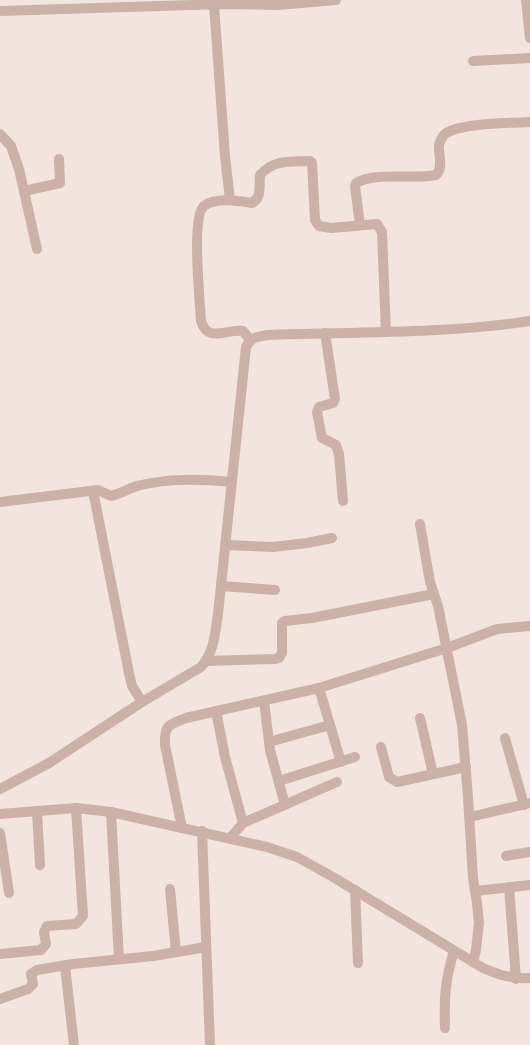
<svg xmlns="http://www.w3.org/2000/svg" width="530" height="1045" viewBox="0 0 530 1045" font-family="'Exo 2',sans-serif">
<rect width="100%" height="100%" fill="#f3e4dd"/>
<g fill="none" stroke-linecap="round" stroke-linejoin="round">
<g stroke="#cbb1a8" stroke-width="10">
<path d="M 526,0 L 530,38"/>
<path d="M 214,5 L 225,156 L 230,200"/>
<path d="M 0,11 L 224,4 L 278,5 L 336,0"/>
<path d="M 473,61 L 530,58"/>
<path d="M 0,134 L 11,146 L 19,169 L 37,249"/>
<path d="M 24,191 L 60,183 L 59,159"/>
<path d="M 360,225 L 355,186 L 356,183 C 377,171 412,180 436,175 C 444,168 438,154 439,145 C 440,142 442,136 445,134 C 459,123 510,123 530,122"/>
<path d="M 325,333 L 335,399 L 333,403 L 319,407 L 317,412 L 322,438 L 336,445 L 339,454 L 343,501"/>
<path d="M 250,340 L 243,331 C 225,329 208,343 201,321 C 200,302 191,216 204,206 C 215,197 239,201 252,203 C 262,199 259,184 260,175 C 274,159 291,162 310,161 L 312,163 L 315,220 L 319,226 L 331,228 L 377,224 L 382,232 L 386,332"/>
<path d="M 93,491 L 129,673 L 132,686 L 142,702"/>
<path d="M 0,502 L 98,490 L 111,496 C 120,494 128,489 137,486 C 169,478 200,479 232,482"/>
<path d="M 420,524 L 430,582 L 438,606 L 462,725 L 468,797 L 473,878 L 477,903 L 479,923 L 476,950 L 473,962"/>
<path d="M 225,545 L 273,547 L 307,543 L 332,538"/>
<path d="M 221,586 L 275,590"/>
<path d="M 206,661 L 275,659 L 279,658 L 282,653 L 282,623 L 285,621 L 312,618 L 434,594"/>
<path d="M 319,688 L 341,762"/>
<path d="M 264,701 L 270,750 L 285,805"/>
<path d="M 216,711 L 225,757 L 243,823"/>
<path d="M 420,718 L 433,774"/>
<path d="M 505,738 L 524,805"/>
<path d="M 269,742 L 330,725"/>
<path d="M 381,747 L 389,777 L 397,782 L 466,767"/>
<path d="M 279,781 L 355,757"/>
<path d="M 0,789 L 49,763 L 142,702 L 201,667 C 214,653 215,633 218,614 L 246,347 C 252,336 257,337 268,335 C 355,332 443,334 530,321"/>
<path d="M 37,812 L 40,865"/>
<path d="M 111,812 L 119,959"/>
<path d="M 0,814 L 76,808 L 111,812 L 267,847 L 297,857 L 333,877 L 483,968 C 499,975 512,979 530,978"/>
<path d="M 470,817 L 530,803"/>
<path d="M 182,828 L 165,745 C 164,724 169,725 186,718 L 319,688 L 447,648 L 497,629 L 530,626"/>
<path d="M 202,831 L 210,1045"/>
<path d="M 0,833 L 9,893"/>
<path d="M 230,838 L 243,823 L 337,782"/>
<path d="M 506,856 L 530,852"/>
<path d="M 509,887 L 516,979"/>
<path d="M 170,889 L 176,952"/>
<path d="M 355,890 L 358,963"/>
<path d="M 475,891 L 530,885"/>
<path d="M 0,954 L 41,950 L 46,944 L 44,932 L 47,926 L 76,924 L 83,916 L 76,808"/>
<path d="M 65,966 L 74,1045"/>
<path d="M 0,999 L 28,989 L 33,984 L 31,974 L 37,970 L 73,964 L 153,956 L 206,947"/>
<path d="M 445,1028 C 444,998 445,980 454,951"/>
</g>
</g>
</svg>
